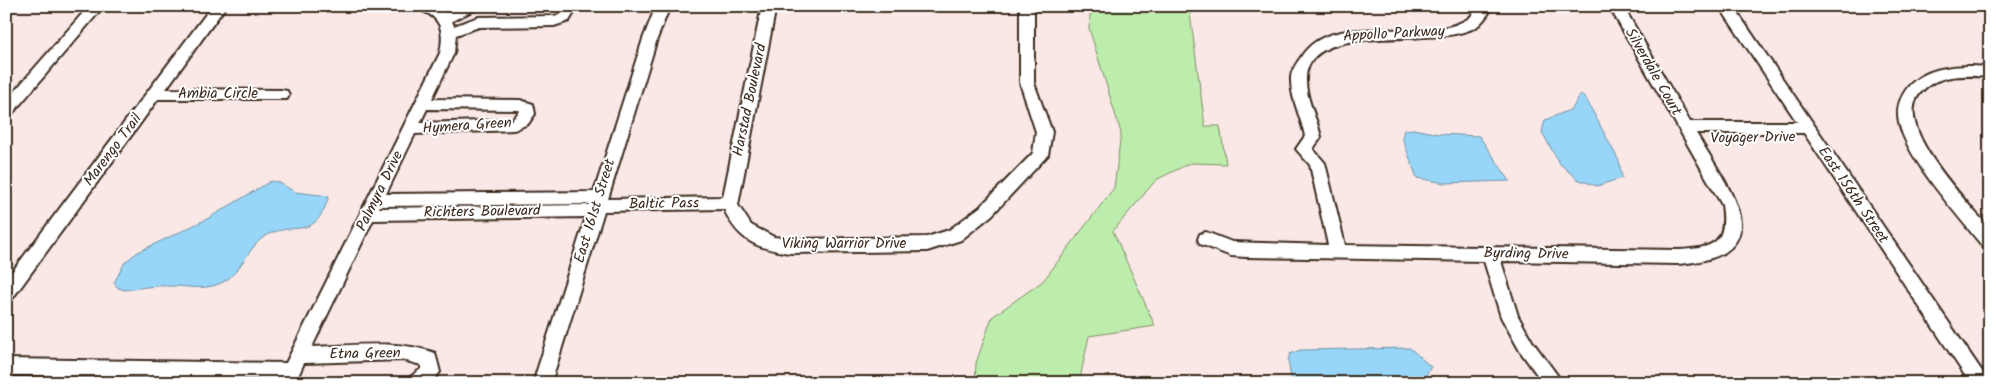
<svg xmlns="http://www.w3.org/2000/svg" width="1996" height="389" viewBox="0 0 1996 389" font-family="Kalam,sans-serif">
<rect width="100%" height="100%" fill="#fae8e7"/>
<filter id="ink" filterUnits="userSpaceOnUse"><feTurbulence type="fractalNoise" baseFrequency=".02" numOctaves="2"/><feDisplacementMap in="SourceGraphic" scale="10" xChannelSelector="R" yChannelSelector="G"/><feConvolveMatrix kernelMatrix="1 2 1 2 8 2 1 2 1" color-interpolation-filters="sRGB"/></filter>
<g filter="url(#ink)">
<path fill="#bdedac" stroke="#7c8c65" d="M 1091,6 L 1189,6 L 1205,126 L 1220,126 L 1226,164 L 1190,163 L 1156,180 L 1113,231 L 1155,326 L 1089,336 L 1079,383 L 975,383 L 976,363 L 992,317 L 1043,281 L 1114,188 L 1121,133 L 1089,28 Z"/>
<g fill="#97d6f8" stroke="#7291a1">
<path d="M 1580,95 L 1585,97 L 1619,161 L 1622,178 L 1597,186 L 1577,179 L 1559,163 L 1542,132 L 1545,120 L 1572,109 Z"/>
<path d="M 1413,129 L 1439,134 L 1479,136 L 1510,181 L 1445,183 L 1417,178 L 1402,137 L 1404,130 Z"/>
<path d="M 271,181 L 278,182 L 295,192 L 329,196 C 314,245 294,218 264,237 C 245,250 240,278 216,285 C 200,290 187,286 171,286 C 156,285 140,288 125,290 L 118,288 L 114,283 L 125,262 L 138,252 L 207,219 Z"/>
<path d="M 1410,348 L 1431,367 L 1421,383 L 1292,383 L 1288,361 L 1290,354 L 1300,350 Z"/>
</g>
<g fill="none" stroke-linecap="round" stroke-linejoin="round">
<defs>
<g id="minor">
<path d="M 89,6 L 104,6 L 11,115 L 6,116 L 6,101 Z"/>
<path d="M 212,6 L 226,6 L 166,89 L 282,90 L 287,91 L 289,95 L 287,99 L 158,99 L 12,299 L 6,301 L 6,280 Z"/>
<path d="M 415,6 L 436,6 L 446,13 L 462,6 L 482,6 L 452,21 L 454,26 L 478,17 L 554,16 L 559,15 L 563,9 L 561,6 L 577,8 L 569,21 L 554,26 L 479,27 L 456,35 L 454,53 L 432,99 L 520,100 L 533,104 L 535,114 L 528,124 L 514,130 L 415,134 L 386,194 L 594,192 L 643,39 L 656,6 L 670,6 L 657,39 L 608,199 L 723,197 L 762,6 L 776,6 L 738,205 L 751,225 L 774,237 L 791,239 L 927,237 L 949,230 L 980,207 L 1033,153 L 1036,132 L 1020,83 L 1020,6 L 1034,6 L 1034,83 L 1052,132 L 1048,155 L 992,215 L 961,240 L 927,251 L 791,253 C 758,249 738,241 724,209 L 604,211 L 551,383 L 533,383 L 586,217 L 373,220 L 312,347 C 353,346 396,339 435,353 L 440,372 L 431,383 L 408,383 L 410,377 L 421,369 L 421,365 L 403,360 L 304,363 L 295,383 L 276,383 L 278,379 L 6,375 L 6,359 L 286,363 L 440,53 C 443,38 444,23 429,14 C 424,11 419,11 415,6 ZM 427,109 L 519,110 L 520,111 L 512,120 L 420,123 ZM 589,204 L 589,205 L 379,208 L 380,206 Z"/>
<path d="M 1478,6 L 1493,6 C 1489,13 1482,23 1476,27 C 1435,51 1309,18 1306,78 C 1305,98 1317,118 1321,137 L 1313,149 L 1325,163 L 1345,245 L 1678,250 C 1713,248 1728,244 1722,205 L 1609,6 L 1623,6 L 1690,122 L 1797,122 L 1719,6 L 1733,6 L 1990,383 L 1970,383 L 1804,133 L 1696,133 C 1728,188 1785,256 1678,264 L 1501,261 L 1518,316 L 1532,341 L 1563,383 L 1543,383 L 1520,351 L 1501,317 L 1484,261 L 1246,257 L 1231,256 L 1200,244 L 1198,239 L 1200,234 L 1206,232 L 1232,242 L 1328,245 L 1310,165 L 1296,149 L 1305,136 C 1301,117 1290,97 1291,77 C 1292,69 1297,63 1301,57 C 1332,7 1421,46 1466,20 C 1471,18 1475,11 1478,6 Z"/>
<path d="M 1971,66 L 1990,67 L 1990,77 C 1966,75 1939,73 1921,92 C 1892,122 1956,189 1975,212 C 1979,217 1987,224 1990,230 C 1991,235 1990,244 1990,250 L 1984,248 C 1960,217 1900,153 1898,115 C 1897,104 1902,95 1908,87 C 1924,69 1949,66 1971,66 Z"/>
</g>
</defs>
<use href="#minor" stroke="#3b2a1e" stroke-width="4"/>
<use href="#minor" fill="#fff" fill-rule="evenodd"/>
</g>
</g>
<g text-anchor="middle" dominant-baseline="central" stroke-width="4" stroke-linejoin="round" paint-order="stroke">
<g font-size="15" fill="#3b2a1e" stroke="#fff">
<text transform="translate(1394 34) rotate(-3)">Appollo Parkway</text>
<text transform="translate(1653 72) rotate(60)">Silverdale Court</text>
<text x="218" y="94">Ambia Circle</text>
<text transform="translate(750 100) rotate(-78)">Harstad Boulevard</text>
<text transform="translate(467 126) rotate(-4)">Hymera Green</text>
<text transform="translate(1753 138) rotate(-1)">Voyager Drive</text>
<text transform="translate(113 150) rotate(-53)">Marengo Trail</text>
<text transform="translate(380 191) rotate(-64)">Palmyra Drive</text>
<text transform="translate(1853 195) rotate(56)">East 156th Street</text>
<text transform="translate(664 204) rotate(-1)">Baltic Pass</text>
<text transform="translate(595 211) rotate(-73)">East 161st Street</text>
<text transform="translate(482 212) rotate(-1)">Richters Boulevard</text>
<text x="844" y="244">Viking Warrior Drive</text>
<text transform="translate(1526 254) rotate(1)">Byrding Drive</text>
<text transform="translate(365 354) rotate(-1)">Etna Green</text>
</g>
</g>
<rect width="1996" height="389" fill="none" stroke="#fff" stroke-width="25"/>
<rect x="12" y="12" width="1971" height="364" fill="none" stroke="#3b2a1e" stroke-width="2" filter="url(#ink)"/>
</svg>
